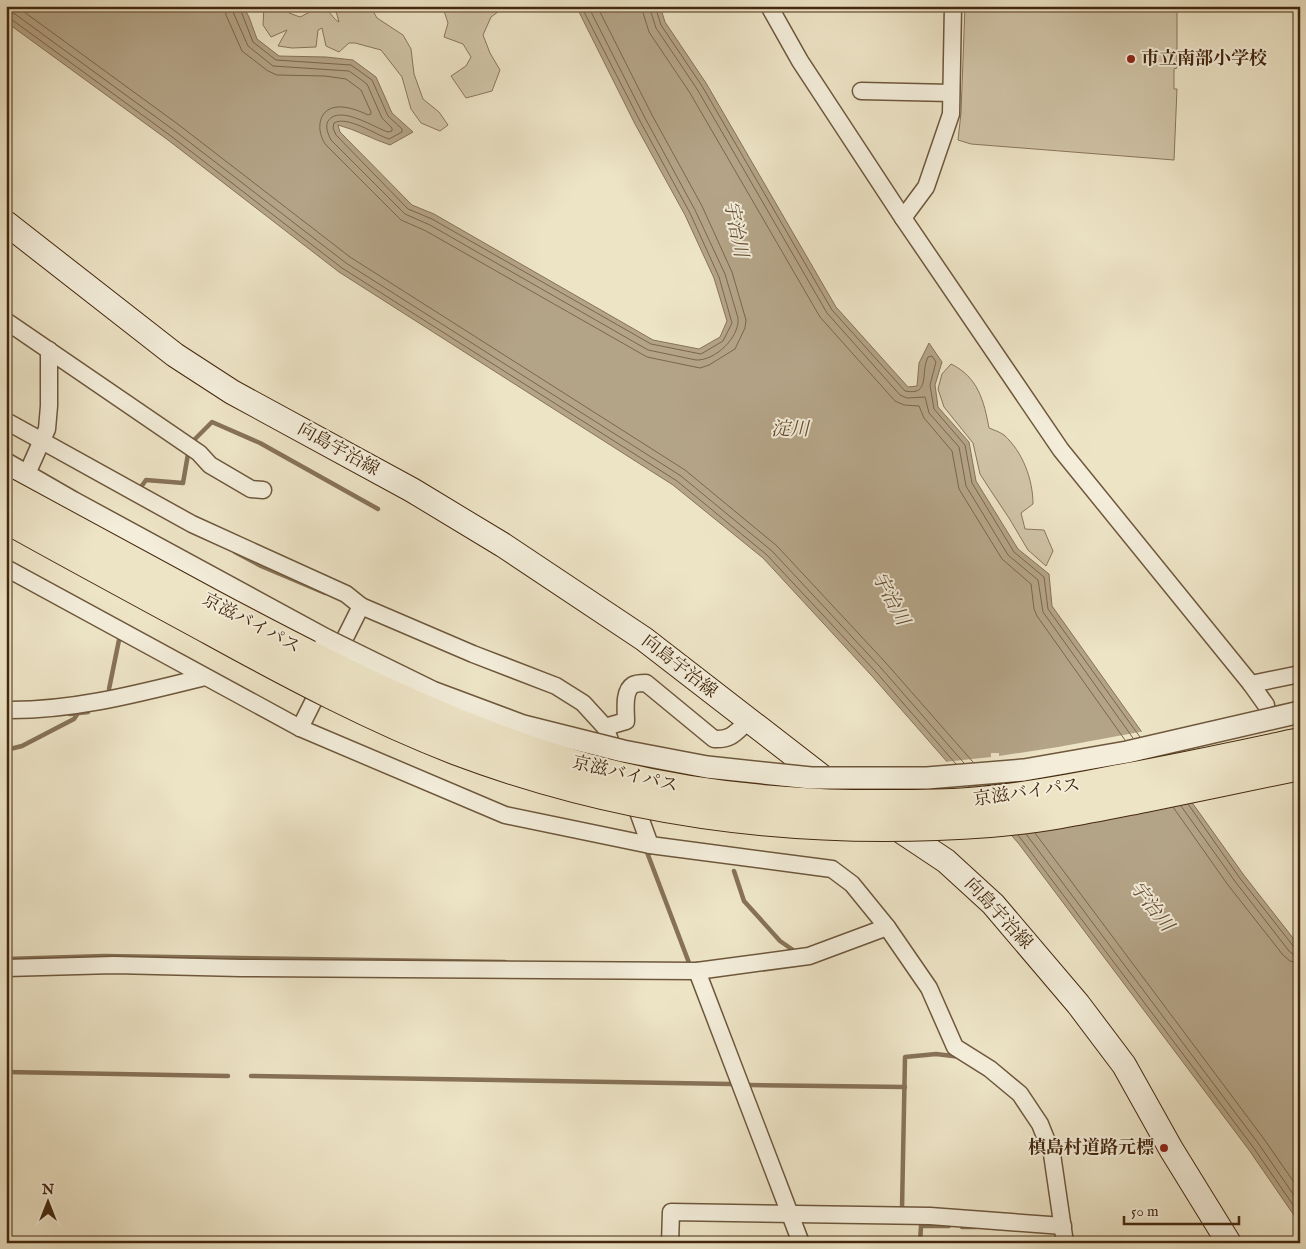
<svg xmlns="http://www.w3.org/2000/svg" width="1306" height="1249" viewBox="0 0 1306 1249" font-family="'IM FELL English','Noto Serif JP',serif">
<rect width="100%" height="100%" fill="#ede4c6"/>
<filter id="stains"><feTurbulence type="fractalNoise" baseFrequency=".004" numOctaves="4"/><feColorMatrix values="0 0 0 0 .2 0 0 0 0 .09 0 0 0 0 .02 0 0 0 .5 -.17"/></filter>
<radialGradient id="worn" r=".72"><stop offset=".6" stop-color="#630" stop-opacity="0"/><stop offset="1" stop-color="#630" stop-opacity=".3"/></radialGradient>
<g fill="#d0c4a7" stroke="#8a765a">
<path d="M 264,6 L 274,6 L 274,9 L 283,7 L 289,13 L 300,17 C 307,14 319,5 327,10 C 332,14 333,19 339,22 L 336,11 L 331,6 L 370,6 L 377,18 L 403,35 L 411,49 L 414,74 L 423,99 L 439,112 L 448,125 L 440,131 L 421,123 L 411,109 L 402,77 L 381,50 L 355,43 L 349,43 L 339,52 L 326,46 L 322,28 L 318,30 L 316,47 L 292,48 L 278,46 L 287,30 L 271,37 L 263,25 Z"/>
<path d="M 426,6 L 506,6 L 491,17 L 483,35 L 490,53 L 500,70 L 492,91 L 466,98 L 451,76 L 466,66 L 471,57 L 463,44 L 444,37 L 448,23 L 444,11 L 427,9 Z"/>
<path d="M 965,6 L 1177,6 L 1177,68 L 1174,69 L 1174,89 L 1177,89 L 1174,160 L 971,144 L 958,140 L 961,113 Z"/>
<path d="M 951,364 C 978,377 984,401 989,428 C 994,430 1000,432 1004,435 C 1023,452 1033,480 1033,504 L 1021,513 L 1025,529 L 1044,530 L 1053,551 L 1046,566 L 1028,550 L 1009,518 L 989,488 L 980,474 L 973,443 L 944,407 L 938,389 L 942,374 Z"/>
</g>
<path fill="#b4a487" stroke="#877257" d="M 6,6 L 243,6 L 249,17 L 257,39 L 279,56 L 326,57 L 353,60 L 376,77 L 392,113 L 413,132 L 390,145 C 372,139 357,130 338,125 L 340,132 L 412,205 L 434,214 L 653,340 L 699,349 L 720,337 L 727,321 L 714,278 L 685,215 L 635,124 L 576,6 L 660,6 L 665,22 L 706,83 L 836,307 L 908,387 L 917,386 L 919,363 L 929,343 L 942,362 L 935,385 L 938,407 L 969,442 L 976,481 L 1018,549 L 1049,574 L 1052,606 L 1243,874 L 1300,947 L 1300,1224 L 1249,1150 L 1019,844 L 872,676 L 763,558 L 673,485 L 339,272 L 168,140 L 6,22 Z"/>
<path fill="#ede4c6" d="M 1145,731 L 1160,753 L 964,784 L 944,762 L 991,757 L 991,753 L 999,753 L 999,756 L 1058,747 Z"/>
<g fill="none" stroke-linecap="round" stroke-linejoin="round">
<g stroke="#7c664a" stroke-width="1">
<path d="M 16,6 L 179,125 L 350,257 L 685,470 L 777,546 L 886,663 L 973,762"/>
<path d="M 225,6 L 226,15 L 242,51 L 268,71 L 277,75 L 325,76 L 346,79 L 361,90 L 371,112 L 371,114 L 368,115 C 360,111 347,106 337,107 C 317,109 316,132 326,145 L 401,220 L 426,231 L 647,357 L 700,368 L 709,365 L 735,349 L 745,328 L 746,320 L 732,272 L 702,206 L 652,115 L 597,6"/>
<path d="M 233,6 L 233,12 L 248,46 L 273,66 L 349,71 L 367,84 L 382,118 L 392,128 L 392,131 L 388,132 C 375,128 339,104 328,121 C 325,127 328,134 331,140 L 405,214 L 430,225 L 648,350 L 696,360 C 715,361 740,337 738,318 L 725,274 L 695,210 L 645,118 L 588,6"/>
<path d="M 239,6 L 253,42 L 276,60 L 351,65 L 372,80 L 388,116 L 402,129 L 402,132 L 389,139 C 376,135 347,115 334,123 L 333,128 L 336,135 L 408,209 L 432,219 L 651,344 L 701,354 L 723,341 L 732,323 L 719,277 L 690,213 L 640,121 L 581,6"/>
<path d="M 641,6 L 649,32 L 690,93 L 820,317 L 895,401 L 904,405 L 919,406 L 924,418 L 952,451 L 959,489 L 1002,559 L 1031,584 L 1034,609 L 1037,616 L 1125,740"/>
<path d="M 649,6 L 656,28 L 697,89 L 827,313 L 900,395 L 907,398 L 925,397 L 929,413 L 959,447 L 966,486 L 1008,555 L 1038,580 L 1043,612 L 1133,738"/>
<path d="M 655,6 L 661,25 L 702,86 L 832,310 L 905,391 C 931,396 920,373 928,357 L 932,356 L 936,362 L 930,385 L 934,409 L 965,445 L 972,483 L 1014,552 L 1044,577 L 1048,609 L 1140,737"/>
<path d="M 6,12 L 15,14 L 175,131 L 346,263 L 681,476 L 772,551 L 881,668 L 964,763"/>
<path d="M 6,18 L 11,19 L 171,136 L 342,268 L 677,481 L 767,555 L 876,672 L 956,764"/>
<path d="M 1188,804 L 1239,877 L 1294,947 L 1300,949"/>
<path d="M 1181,806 L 1234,880 L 1289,951 L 1294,955 L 1300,955"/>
<path d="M 1173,807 L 1228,885 L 1283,955 L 1290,961 L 1300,963"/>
<path d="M 1035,833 L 1264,1139 L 1300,1191"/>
<path d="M 1026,834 L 1258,1143 L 1300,1204"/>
<path d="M 1018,835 L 1253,1147 L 1300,1215"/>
</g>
<g stroke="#877257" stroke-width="4.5">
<path d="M 193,441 L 212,422 L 260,443 L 378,509"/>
<path d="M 140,491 L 141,487 L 146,480 L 183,483 L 188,454"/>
<path d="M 235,552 L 261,566 L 325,593"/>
<path d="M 109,689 L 119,640"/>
<path d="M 70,714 L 88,712"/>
<path d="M 6,750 L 22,746 L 74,719 L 78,713"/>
<path d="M 645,847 L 691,968"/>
<path d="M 734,871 L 744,901 L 780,941 L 793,950 L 789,951"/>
<path d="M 6,959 L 104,956 L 505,962"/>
<path d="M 6,1072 L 228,1076"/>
<path d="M 251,1076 L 731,1084 L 733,1080"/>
<path d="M 750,1085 L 905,1087"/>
<path d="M 902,1209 L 905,1057 L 936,1054 L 961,1057"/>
<path d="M 962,1227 L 976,1227"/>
<path d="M 920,1243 L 921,1226 L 949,1226"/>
</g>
<defs>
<g id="minor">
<path d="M 769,6 L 800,61 L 903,218 L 1061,450 L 1251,684 L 1300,674"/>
<path d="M 861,91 L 951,93"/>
<path d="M 903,218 L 926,187 L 951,114 L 953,6"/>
<path d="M 6,321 L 199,453 L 210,465 L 251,489 L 263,490"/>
<path d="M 6,421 L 192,524 L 346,594 L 361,606 L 473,654 L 556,686 L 583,703 L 605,727 L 616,756"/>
<path d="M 26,476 L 47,429 L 49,406 L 49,350"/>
<path d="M 6,568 L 300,728 L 505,815 L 650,845 L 832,869 L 852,884 L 887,927 L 929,988 L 955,1047 L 990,1069 L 1020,1094 L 1040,1124 L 1052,1154 L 1065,1243"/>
<path d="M 336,656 L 361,606"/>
<path d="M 1251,684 L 1266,705"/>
<path d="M 6,710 C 74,711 140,693 205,677"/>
<path d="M 605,727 L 626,721 C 626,711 623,691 633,685 C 636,683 642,683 646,683 L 714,739 C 732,740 736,732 748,721"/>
<path d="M 300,728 L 323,682"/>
<path d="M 633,798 L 650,845"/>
<path d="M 6,968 L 114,965 L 241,968 L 697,971 L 809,956 L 887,927"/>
<path d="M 697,971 L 801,1243"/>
<path d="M 670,1243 L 671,1212 L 930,1216 L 1063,1226"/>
</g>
<path id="tertiary" d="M 6,464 L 72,502 L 326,640"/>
<g id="secondary">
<path d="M 6,223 L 175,355 L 232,392 L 412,490 L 503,545 L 644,639 L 834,786"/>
<path d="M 889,823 L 946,861 L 993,904 L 1078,1004 L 1124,1065 L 1171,1149 L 1229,1243"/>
</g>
</defs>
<use href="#minor" stroke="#6e573c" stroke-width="19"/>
<use href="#tertiary" stroke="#6e573c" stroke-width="24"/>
<use href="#secondary" stroke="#44280e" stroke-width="26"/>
<use href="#minor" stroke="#f3edda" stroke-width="16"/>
<use href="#tertiary" stroke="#f3edda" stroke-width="21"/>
<use href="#secondary" stroke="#f3edda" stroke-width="24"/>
<defs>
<path id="tertiary-bridge" d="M 326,640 L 432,692 L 523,726 L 623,751 L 707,767 L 811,778 L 927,778 L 1024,770 L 1127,752 L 1300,712"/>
<g id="motorway-bridge">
<path d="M 6,492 C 73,528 139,564 205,600 C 328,666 452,730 588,768 C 674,792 763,802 852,804 C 891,804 930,805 969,802 C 1019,798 1069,789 1118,779 C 1179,768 1239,755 1300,742"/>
<path d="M 6,519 C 74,557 143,594 211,631 C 291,675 372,718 457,751 C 630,816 807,837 990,823 C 1042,819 1094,808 1145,798 C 1197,787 1248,777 1300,766"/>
</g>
</defs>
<use href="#tertiary-bridge" stroke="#6e573c" stroke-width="24" stroke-linecap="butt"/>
<use href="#motorway-bridge" stroke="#44280e" stroke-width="30" stroke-linecap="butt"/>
<use href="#tertiary-bridge" stroke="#f3edda" stroke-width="21"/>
<use href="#motorway-bridge" stroke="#ede4c6" stroke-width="28"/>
</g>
<g fill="#8f2418" stroke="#f3edda" stroke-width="2">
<circle cx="1131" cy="59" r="5"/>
<circle cx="1164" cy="1148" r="5"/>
</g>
<g text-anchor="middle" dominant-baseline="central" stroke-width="4" stroke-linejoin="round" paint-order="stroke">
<g font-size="18" font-weight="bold" fill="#44280e" stroke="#f3edda" text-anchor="start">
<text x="1141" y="59">市立南部小学校</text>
<text x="1154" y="1148" text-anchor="end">槙島村道路元標</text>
</g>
<g font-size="18" fill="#44280e" stroke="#f3edda">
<text transform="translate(338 450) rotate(29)">向島宇治線</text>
<text transform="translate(251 624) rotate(28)">京滋バイパス</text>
<text transform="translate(679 667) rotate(38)">向島宇治線</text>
<text transform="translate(625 775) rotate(13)">京滋バイパス</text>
<text transform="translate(1027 793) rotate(-8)">京滋バイパス</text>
<text transform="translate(998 914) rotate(47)">向島宇治線</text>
</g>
<g font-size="19" font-style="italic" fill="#664d32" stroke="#f3edda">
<text transform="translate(735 229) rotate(79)">宇治川</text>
<text x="790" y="430">淀川</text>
<text transform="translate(890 599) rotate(62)">宇治川</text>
<text transform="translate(1151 907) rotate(52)">宇治川</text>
</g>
</g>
<rect width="1306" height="1249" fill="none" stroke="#ede4c6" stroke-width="25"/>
<rect x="8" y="8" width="1291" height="1234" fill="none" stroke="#44280e" stroke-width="2.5"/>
<rect x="12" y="12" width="1281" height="1224" fill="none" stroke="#44280e"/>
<g transform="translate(48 1202)" stroke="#f3edda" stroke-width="4" paint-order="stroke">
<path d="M0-4L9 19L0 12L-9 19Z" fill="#44280e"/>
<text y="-8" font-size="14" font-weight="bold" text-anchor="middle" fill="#44280e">N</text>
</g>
<path d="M1124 1216v8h115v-8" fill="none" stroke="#44280e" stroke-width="2.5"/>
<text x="1131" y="1216" font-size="15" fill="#44280e" stroke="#f3edda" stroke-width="4" paint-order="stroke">50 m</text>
<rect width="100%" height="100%" filter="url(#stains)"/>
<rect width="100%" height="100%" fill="url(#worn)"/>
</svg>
